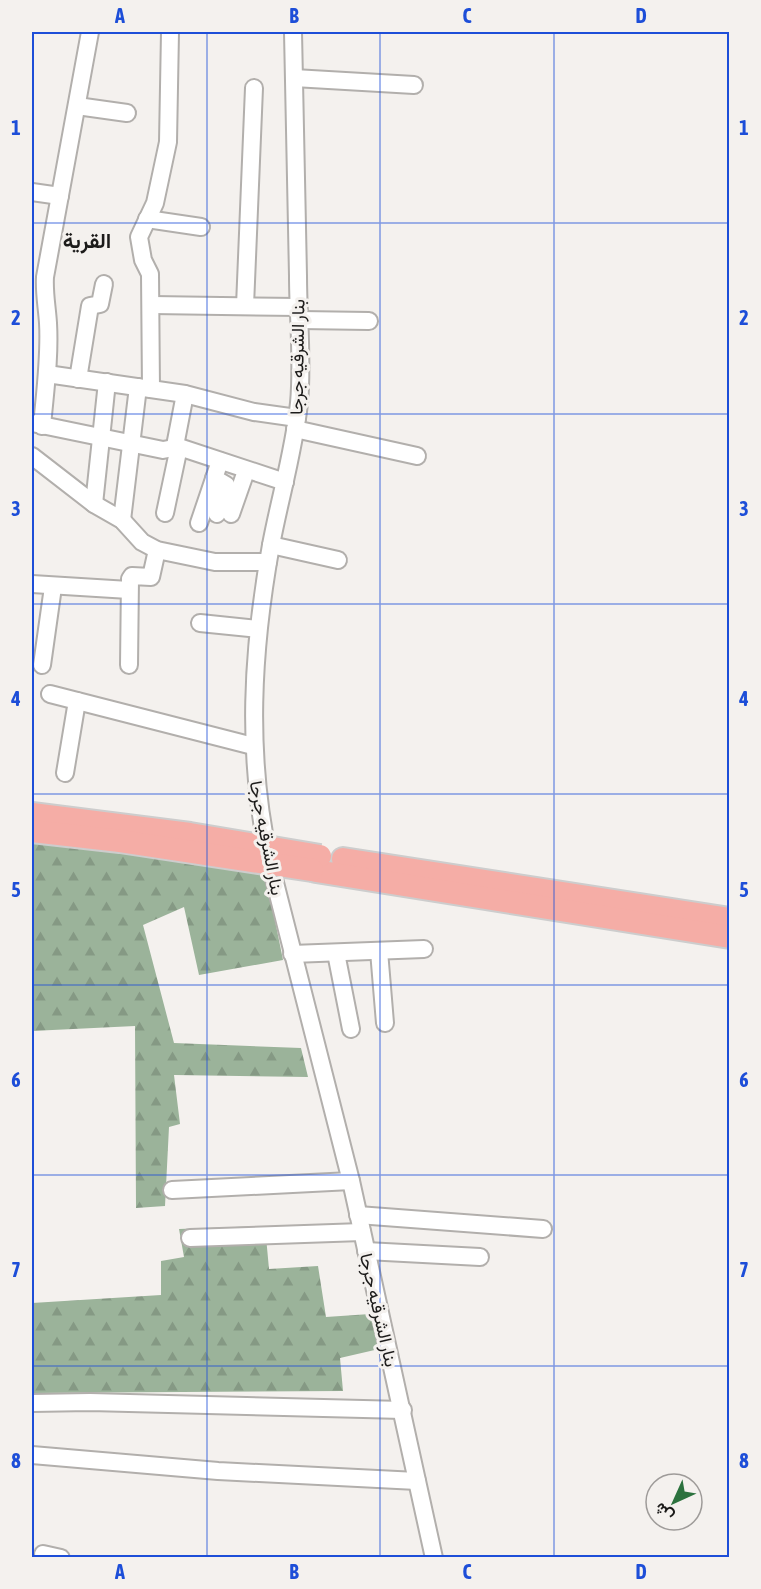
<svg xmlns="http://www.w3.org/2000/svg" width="761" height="1589" viewBox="0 0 761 1589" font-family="'Asap Condensed',Vazirmatn,sans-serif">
<defs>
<pattern id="forest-firs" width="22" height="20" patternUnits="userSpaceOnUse" patternTransform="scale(1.5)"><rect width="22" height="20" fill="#9bb39a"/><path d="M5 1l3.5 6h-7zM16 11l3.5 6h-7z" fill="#859984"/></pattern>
</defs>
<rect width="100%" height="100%" fill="#f4f1ee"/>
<g fill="url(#forest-firs)">
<path d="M 32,838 L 265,871 L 283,960 L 199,975 L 184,907 L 143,925 L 174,1043 L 301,1048 L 308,1077 L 174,1075 L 180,1124 L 169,1127 L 165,1206 L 136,1208 L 135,1026 L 32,1031 Z"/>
<path d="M 265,1226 L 269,1269 L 318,1266 L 326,1317 L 370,1314 L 379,1349 L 340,1358 L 343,1391 L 32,1393 L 32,1303 L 161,1295 L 161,1261 L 184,1257 L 179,1229 Z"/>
</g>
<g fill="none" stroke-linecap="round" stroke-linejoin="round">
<defs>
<g id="minor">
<path d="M 293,32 C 295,113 296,195 298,276 C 298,318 303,361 299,403 C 294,451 280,497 271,545 C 252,650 246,754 269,859 L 351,1181 L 434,1558"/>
<path d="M 294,78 L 414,85"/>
<path d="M 77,106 L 127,113"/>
<path d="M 32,192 L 60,196"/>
<path d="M 147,219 L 201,227"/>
<path d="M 152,305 L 298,307"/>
<path d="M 245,306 L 254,88"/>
<path d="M 300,320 L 369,321"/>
<path d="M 47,374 L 185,394 L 254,412 L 297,418"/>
<path d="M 78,379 L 90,306 L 100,304 L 104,284"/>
<path d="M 151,389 L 150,274 L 143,260 L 139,237 L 155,203 L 168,142 L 170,32"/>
<path d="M 32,423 L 163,450 L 179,447 L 285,482"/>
<path d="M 42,426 C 45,392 50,357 48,323 C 47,307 44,293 45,277 L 90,32"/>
<path d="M 295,429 L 417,456"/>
<path d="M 175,446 L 185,394"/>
<path d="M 32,456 L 94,504 L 122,520 L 142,542 L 157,550 L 215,562 L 268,562"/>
<path d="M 214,478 L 226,485 L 217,514"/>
<path d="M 94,504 L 107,382"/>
<path d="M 165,513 L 179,447"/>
<path d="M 231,514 L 246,471"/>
<path d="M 122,520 L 138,387"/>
<path d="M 199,523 L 220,461"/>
<path d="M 271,545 L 338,560"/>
<path d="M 32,584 L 129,590"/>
<path d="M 200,623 L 258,629"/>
<path d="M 42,665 L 53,587"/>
<path d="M 129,665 L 130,579 L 132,576 L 151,577 L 157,550"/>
<path d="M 50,694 L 253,746"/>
<path d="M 65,773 L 77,701"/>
<path d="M 379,951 L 385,1023"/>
<path d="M 336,953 L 351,1029"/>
<path d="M 292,954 L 424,949"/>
<path d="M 172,1190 L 351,1181"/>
<path d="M 358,1215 L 543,1229"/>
<path d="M 190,1238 L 362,1232"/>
<path d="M 366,1251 L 480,1257"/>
<path d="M 32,1403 L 90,1402 L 403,1410"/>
<path d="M 32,1455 L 218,1471 L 417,1481"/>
<path d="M 43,1554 L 61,1558"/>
</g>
<g id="highway">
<path d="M 343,859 L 730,919"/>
<path d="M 316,871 L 730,937"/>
</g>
</defs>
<use href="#minor" stroke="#b2afac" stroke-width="20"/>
<use href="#highway" stroke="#cdcdcd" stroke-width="26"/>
<use href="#minor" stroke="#fff" stroke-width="16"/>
<use href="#highway" stroke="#f5ada6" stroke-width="22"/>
<defs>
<g id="highway-bridge">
<path d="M 32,814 L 190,834 L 320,856"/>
<path d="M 32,831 L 120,841 L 312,870"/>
</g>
</defs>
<use href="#highway-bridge" stroke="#cdcdcd" stroke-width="26" stroke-linecap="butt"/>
<use href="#highway-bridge" stroke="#f5ada6" stroke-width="22"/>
</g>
<path fill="none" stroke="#1d4ed8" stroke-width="1.5" stroke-opacity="0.55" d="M 207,32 L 207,1558M 380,32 L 380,1558M 554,32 L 554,1558M 32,223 L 730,223M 32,414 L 730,414M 32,604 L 730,604M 32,794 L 730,794M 32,985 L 730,985M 32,1175 L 730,1175M 32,1366 L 730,1366"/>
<g text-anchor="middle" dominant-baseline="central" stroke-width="6" stroke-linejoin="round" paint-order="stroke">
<g font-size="18" fill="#1c1b1a" stroke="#f4f1ee">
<text transform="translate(297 357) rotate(-89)">بنار الشرقيه جرجا</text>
<text transform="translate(267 838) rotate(79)">بنار الشرقيه جرجا</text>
<text transform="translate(379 1310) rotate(77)">بنار الشرقيه جرجا</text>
</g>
<g font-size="21" font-weight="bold" fill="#1c1b1a" stroke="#f4f1ee">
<text x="87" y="240">القرية</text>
</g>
</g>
<rect width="761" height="1589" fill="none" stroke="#f4f1ee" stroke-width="66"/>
<g transform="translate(674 1502) rotate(225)"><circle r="28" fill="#f4f1ee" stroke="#9e9b99" stroke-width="1.5"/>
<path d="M0-4.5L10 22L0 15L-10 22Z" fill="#2c723e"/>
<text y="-9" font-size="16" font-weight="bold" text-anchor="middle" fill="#1c1b1a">ش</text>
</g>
<rect x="33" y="33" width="695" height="1523" fill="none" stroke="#1d4ed8" stroke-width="2"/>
<g font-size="20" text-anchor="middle" font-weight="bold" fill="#1d4ed8">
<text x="120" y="23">A</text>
<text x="294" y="23">B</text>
<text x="467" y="23">C</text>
<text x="641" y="23">D</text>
<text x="16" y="135">1</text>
<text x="744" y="135">1</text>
<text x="16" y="325">2</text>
<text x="744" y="325">2</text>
<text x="16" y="516">3</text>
<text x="744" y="516">3</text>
<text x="16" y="706">4</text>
<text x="744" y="706">4</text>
<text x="16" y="897">5</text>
<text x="744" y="897">5</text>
<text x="16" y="1087">6</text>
<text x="744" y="1087">6</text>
<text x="16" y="1277">7</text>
<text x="744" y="1277">7</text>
<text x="16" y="1468">8</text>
<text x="744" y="1468">8</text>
<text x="120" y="1579">A</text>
<text x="294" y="1579">B</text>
<text x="467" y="1579">C</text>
<text x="641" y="1579">D</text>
</g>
</svg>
